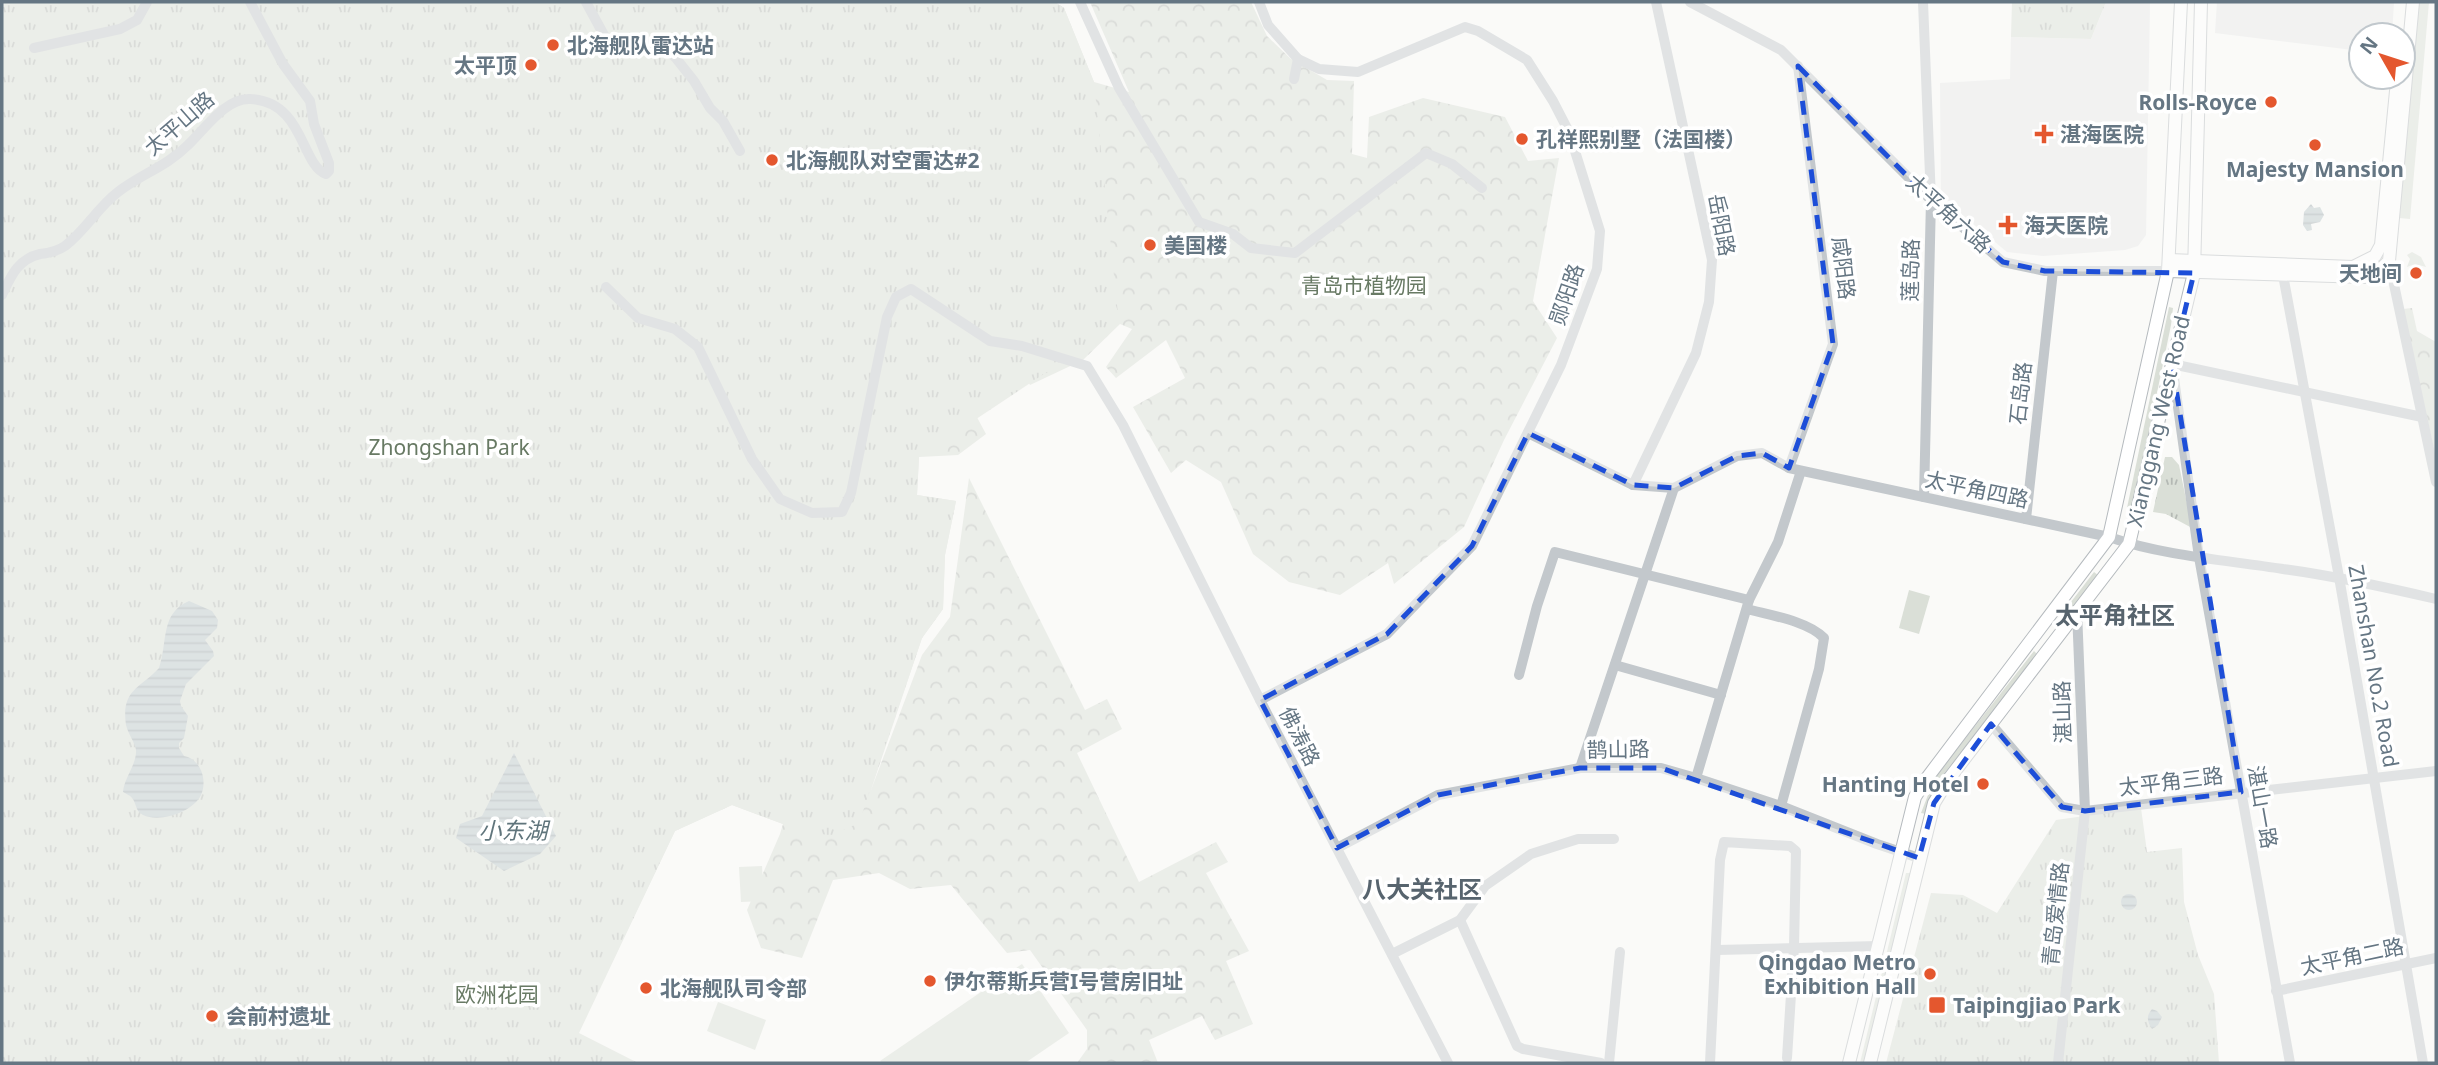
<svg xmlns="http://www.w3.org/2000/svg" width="2438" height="1065" viewBox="0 0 2438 1065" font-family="'Noto Sans','Noto Sans SC',sans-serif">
<defs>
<pattern id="forest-crowns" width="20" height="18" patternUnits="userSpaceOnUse" patternTransform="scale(1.75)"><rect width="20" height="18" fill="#dadfd7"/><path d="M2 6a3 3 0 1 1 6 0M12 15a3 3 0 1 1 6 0" fill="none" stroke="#b4b9b4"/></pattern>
<pattern id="park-tufts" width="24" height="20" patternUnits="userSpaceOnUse" patternTransform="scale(1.75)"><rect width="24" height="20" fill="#dadfd7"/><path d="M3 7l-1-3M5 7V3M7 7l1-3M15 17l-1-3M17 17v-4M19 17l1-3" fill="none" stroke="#b4b9b4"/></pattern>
<pattern id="water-rules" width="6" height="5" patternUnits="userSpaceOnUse" patternTransform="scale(1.75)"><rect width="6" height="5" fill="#bbc7cb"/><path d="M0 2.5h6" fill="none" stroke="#9ca6aa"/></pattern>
</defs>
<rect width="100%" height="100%" fill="#fafaf8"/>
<g fill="#e8e9e9">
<path d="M 2106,2 L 2150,2 L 2146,235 L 2138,246 L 2125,250 L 2043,256 L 2007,252 L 1941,197 L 1940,83 L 2010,79 L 2011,37 L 2091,39 Z"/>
<path d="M 2217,2 L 2394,2 L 2392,35 L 2361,35 L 2361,51 L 2215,33 Z"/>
</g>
<g fill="#dadfd7">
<path d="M 2418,2 L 2429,2 L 2410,219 L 2399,218 Z"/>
<path d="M 2412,252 L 2421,257 L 2426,267 L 2415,264 L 2407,267 L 2410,259 L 2407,255 Z"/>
<path d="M 2169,307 L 2173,308 L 2171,325 L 2133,509 L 2127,508 Z"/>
<path d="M 2094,572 L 2099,576 L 2066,619 L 2061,615 Z"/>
<path d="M 1909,590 L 1930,596 L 1919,634 L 1899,628 Z"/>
<path d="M 2034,651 L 2038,655 L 1939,780 L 1926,814 L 1921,813 L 1935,777 Z"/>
<path d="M 762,866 L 764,901 L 741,902 L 739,867 Z"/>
<path d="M 1906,873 L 1912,873 L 1866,1063 L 1860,1063 Z"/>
<path d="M 1022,964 L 1069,1033 L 1025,1063 L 882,1063 L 880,1061 Z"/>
<path d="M 718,1002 L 766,1020 L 755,1050 L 707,1031 Z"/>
</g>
<g fill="url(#forest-crowns)">
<path d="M 2,2 L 1055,2 L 1064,8 L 1094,82 L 1129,92 L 1090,2 L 1251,2 L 1267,36 L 1291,59 L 1327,80 L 1354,81 L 1352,154 L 1367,158 L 1369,117 L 1423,98 L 1505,117 L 1528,161 L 1559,158 L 1533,301 L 1557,338 L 1504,440 L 1464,527 L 1394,584 L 1388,563 L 1340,595 L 1289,582 L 1253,554 L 1221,482 L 1186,460 L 1171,473 L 1133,407 L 1185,378 L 1166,340 L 1116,378 L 1106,367 L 1132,329 L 1120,324 L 1083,360 L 1030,385 L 1010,348 L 959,384 L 986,434 L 958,455 L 919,457 L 917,495 L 956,501 L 945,555 L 943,609 L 922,638 L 871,790 L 922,655 L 950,617 L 969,478 L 1085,710 L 1107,699 L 1122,729 L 1077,753 L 1139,882 L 1216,842 L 1228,862 L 1206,873 L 1249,951 L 1226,961 L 1253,1024 L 1215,1040 L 1202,1016 L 1149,1040 L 1158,1063 L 1077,1063 L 1087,1049 L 1087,1030 L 1030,950 L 1007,953 L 951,885 L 910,889 L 879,873 L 833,880 L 802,958 L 761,948 L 747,910 L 780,834 L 783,824 L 732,805 L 675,831 L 578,1033 Z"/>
<path d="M 2412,308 L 2417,331 L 2436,342 L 2436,459 L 2403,309 Z"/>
</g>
<g fill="url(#park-tufts)">
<path d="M 2,2 L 1055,2 L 1064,8 L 1094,82 L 1119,324 L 919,457 L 917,495 L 956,501 L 945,555 L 943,609 L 922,638 L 859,823 L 830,836 L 783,824 L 732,805 L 675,831 L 579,1033 L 638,1063 L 2,1063 Z"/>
<path d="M 2012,2 L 2106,2 L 2091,39 L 2011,37 Z"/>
<path d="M 2165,457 L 2172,457 L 2179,465 L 2192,528 L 2166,514 L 2153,512 Z"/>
<path d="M 2141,808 L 2147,852 L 2182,848 L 2184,902 L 2198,955 L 2214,994 L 2219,1063 L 1886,1063 L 1931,893 L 1963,895 L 1997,913 L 2056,820 Z"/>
</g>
<g fill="url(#water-rules)">
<path d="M 2311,204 L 2314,208 L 2320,207 L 2324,215 L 2320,222 L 2311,224 L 2312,230 L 2307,231 L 2303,225 L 2304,212 Z"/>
<path d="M 189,601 L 212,611 L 218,620 L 217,628 L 205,640 L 213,651 L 214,656 L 186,684 L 180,701 L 181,706 L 188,716 L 184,738 L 179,743 L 179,748 L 184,756 C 200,759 208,779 201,795 C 193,812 160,823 143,815 C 135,811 137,804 132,798 C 130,795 126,794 123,792 C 124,778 137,764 136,750 C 135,742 128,734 126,725 C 121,689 140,689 159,668 C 168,642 160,613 189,601 Z"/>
<path d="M 514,753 L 556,836 L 540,854 L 504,871 L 456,838 L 460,824 L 482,816 Z"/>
<circle cx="2129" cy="902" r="8"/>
<path d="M 2152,1009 L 2157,1011 L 2162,1017 L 2158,1025 L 2152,1029 C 2147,1021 2146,1016 2152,1009 Z"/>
</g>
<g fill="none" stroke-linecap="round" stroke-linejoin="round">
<defs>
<g id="major">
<path d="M 2169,260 L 2353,267 L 2375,256 L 2381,245 L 2396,91"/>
<path d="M 2168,271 L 2364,277 L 2379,271 L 2389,261 L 2413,2"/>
<path d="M 1849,1063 L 1915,797 L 1927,778 L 2109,537 L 2168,271 L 2181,2"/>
<path d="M 1870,1063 L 1934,803 L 1948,780 L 2129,544 L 2194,273 L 2201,2"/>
</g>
</defs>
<use href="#major" stroke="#b5babe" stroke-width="14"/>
<g stroke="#c3c8cc" stroke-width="10">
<path d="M 586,2 L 605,37 L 616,45 L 653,44 L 665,49 L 675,57 L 694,81 L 710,108 L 723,121 L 740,151"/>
<path d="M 1080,2 L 1119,88 L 1199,222 L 1233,234 L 1251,248 L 1295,253 L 1426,153 L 1452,164 L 1482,188"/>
<path d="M 1259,2 L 1268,25 L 1298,59 L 1319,69 L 1358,72 L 1465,27 L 1478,31 L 1527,60 L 1553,101 L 1569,132 L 1600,231 L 1597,269 L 1561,365 L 1472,546 L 1387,634 L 1260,700"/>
<path d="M 1690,2 L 1781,50 L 1931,200 L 2003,262 L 2045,271 L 2168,271"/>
<path d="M 1923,2 L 1931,200 L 1924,497"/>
<path d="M 34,48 L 120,29 L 137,20 L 147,2"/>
<path d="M 1294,79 L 1298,59"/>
<path d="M 2389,261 L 2436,482"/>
<path d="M 2283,275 L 2339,577 L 2423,1063"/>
<path d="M 606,287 L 638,318 L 675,329 L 698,347 L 752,459 L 780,499 L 812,513 L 842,512 L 851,493 L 887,317 L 896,297 L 911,289 L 990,341 L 1022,346 L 1087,366 L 1123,425 L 1260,700 L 1448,1063"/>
<path d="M 2,295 C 11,276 18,259 40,254 C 49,253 58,251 65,246 C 85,231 98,207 118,192 C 141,174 166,167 188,145 C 205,129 226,97 251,99 C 304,102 301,165 326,174 L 329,171 L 329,163 L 314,124 L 310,101 L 283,64 L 250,2"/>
<path d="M 1528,433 L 1633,485 L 1674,488 L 1737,456 L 1762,453 L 1789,468 L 2109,537 C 2164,556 2226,560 2283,569 C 2335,576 2385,587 2436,599"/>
<path d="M 1789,468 L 1833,344 L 1798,66"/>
<path d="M 1633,485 L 1696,353 L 1709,302 L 1712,260 L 1656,2"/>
<path d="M 2026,519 L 2053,271"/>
<path d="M 1749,600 L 1778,542 L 1801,471"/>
<path d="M 1747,609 C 1769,615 1808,621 1824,638 L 1819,669 L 1781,806"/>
<path d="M 1615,665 L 1721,695"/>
<path d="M 1519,675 L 1537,606 L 1555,552 L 1749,600 L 1696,778"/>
<path d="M 1991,724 L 2062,807 L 2085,811 L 2436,771"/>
<path d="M 1580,768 L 1674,488"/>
<path d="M 1337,848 L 1438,795 L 1580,768 L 1661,768 L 1696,778 L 1781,806 L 1877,844 L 1919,858"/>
<path d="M 1460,920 L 1517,1046 L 1523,1049 L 1601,1063"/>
<path d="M 1717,950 L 1878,946"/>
<path d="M 1392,954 L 1460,920 L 1485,886 L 1531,854 L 1578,839 L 1614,839"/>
<path d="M 2276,991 L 2436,958"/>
<path d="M 1609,1063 L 1620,952"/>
<path d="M 1710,1063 L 1720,860 L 1724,842 L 1790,846 L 1796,851 L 1794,947 L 1787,1058"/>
<path d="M 2058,1063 L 2085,811 L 2077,611"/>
<path d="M 2290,1063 L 2199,557 L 2172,364 L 2422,417"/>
</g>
<use href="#major" stroke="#fff" stroke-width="12"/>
</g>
<path d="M0 0H2438V1065H0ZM 1798,66 L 1931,200 L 2003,262 L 2045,271 L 2194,273 L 2172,364 L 2241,792 L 2085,811 L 2062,807 L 1991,724 L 1934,803 L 1919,858 L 1661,768 L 1580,768 L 1438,795 L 1337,848 L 1260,700 L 1387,634 L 1472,546 L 1528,433 L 1633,485 L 1674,488 L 1737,456 L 1762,453 L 1789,468 L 1833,344 Z" fill="#fafaf8" fill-opacity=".55" fill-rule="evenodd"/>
<path fill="none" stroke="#1d4ed8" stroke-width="5" stroke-dasharray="14 9" stroke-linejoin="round" d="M 1798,66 L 1931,200 L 2003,262 L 2045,271 L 2194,273 L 2172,364 L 2241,792 L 2085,811 L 2062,807 L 1991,724 L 1934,803 L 1919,858 L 1661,768 L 1580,768 L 1438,795 L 1337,848 L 1260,700 L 1387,634 L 1472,546 L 1528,433 L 1633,485 L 1674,488 L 1737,456 L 1762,453 L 1789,468 L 1833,344 Z"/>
<g fill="#e4572e" stroke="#fff" stroke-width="2.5">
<circle cx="553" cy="45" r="7"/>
<circle cx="531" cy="65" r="7"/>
<circle cx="2271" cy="102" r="7"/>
<path d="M2040.5 123.5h7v7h7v7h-7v7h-7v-7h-7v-7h7z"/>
<circle cx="1522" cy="139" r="7"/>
<circle cx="2315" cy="145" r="7"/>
<circle cx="772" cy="160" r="7"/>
<path d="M2004.5 214.5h7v7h7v7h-7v7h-7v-7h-7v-7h7z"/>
<circle cx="1150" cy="245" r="7"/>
<circle cx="2416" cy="273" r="7"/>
<circle cx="1983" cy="784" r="7"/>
<circle cx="1930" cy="974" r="7"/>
<circle cx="930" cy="981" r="7"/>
<circle cx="646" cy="988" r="7"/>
<rect x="1928" y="996" width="18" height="18" rx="3.5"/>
<circle cx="212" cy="1016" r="7"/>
</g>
<g text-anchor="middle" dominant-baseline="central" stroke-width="7" stroke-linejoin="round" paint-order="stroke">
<g font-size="21" font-weight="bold" fill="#657683" stroke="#fff" text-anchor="start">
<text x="567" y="45">北海舰队雷达站</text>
<text x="517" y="65" text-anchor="end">太平顶</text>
<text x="2257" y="102" text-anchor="end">Rolls-Royce</text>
<text x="2060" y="134">湛海医院</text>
<text x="1536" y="139">孔祥熙别墅（法国楼）</text>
<text x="786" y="160">北海舰队对空雷达#2</text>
<text x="2315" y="169" text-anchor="middle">Majesty Mansion</text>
<text x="2024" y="225">海天医院</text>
<text x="1164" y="245">美国楼</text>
<text x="2402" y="273" text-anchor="end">天地间</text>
<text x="1969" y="784" text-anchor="end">Hanting Hotel</text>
<text x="1916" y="962" text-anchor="end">Qingdao Metro<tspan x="1916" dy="24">Exhibition Hall</tspan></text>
<text x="944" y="981">伊尔蒂斯兵营I号营房旧址</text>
<text x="660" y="988">北海舰队司令部</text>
<text x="1953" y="1005">Taipingjiao Park</text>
<text x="226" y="1016">会前村遗址</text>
</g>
<g font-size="21" fill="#657683" stroke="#fff">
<text transform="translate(179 123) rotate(-41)">太平山路</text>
<text transform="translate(1949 213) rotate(42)">太平角六路</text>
<text transform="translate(1722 225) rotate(79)">岳阳路</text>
<text transform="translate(1844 268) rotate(83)">咸阳路</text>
<text transform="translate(1910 270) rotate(-89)">莲岛路</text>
<text transform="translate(1566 294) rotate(-71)">郧阳路</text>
<text transform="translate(2020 393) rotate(-84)">石岛路</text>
<text transform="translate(2158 421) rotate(-77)">Xianggang West Road</text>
<text transform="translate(1977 489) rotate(12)">太平角四路</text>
<text transform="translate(2374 666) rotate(80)">Zhanshan No.2 Road</text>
<text transform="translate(2062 712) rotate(-92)">湛山路</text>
<text transform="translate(1300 736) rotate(63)">佛涛路</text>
<text transform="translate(1618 749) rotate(-1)">鹊山路</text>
<text transform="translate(2171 781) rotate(-7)">太平角三路</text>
<text transform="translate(2263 807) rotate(80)">湛山一路</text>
<text transform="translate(2055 914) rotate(-84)">青岛爱情路</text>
<text transform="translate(2352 956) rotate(-12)">太平角二路</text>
</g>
<g font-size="21" fill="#687a64" stroke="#fff">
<text x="1364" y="285">青岛市植物园</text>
<text x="449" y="447">Zhongshan Park</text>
<text x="497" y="994">欧洲花园</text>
</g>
<g font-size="23" font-style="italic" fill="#60757c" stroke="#fff">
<text x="513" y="830">小东湖</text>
</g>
<g font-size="24" font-weight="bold" fill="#57646e" stroke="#fff">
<text x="2115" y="614">太平角社区</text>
<text x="1422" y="888">八大关社区</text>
</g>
</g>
<rect width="2438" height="1065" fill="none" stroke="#657683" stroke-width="7"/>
<g transform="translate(2382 56) rotate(309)"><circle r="33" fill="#ffffff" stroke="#c1c8cd" stroke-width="2"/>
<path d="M0-5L12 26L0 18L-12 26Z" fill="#e4572e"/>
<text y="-10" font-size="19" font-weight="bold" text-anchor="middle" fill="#657683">N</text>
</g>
</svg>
